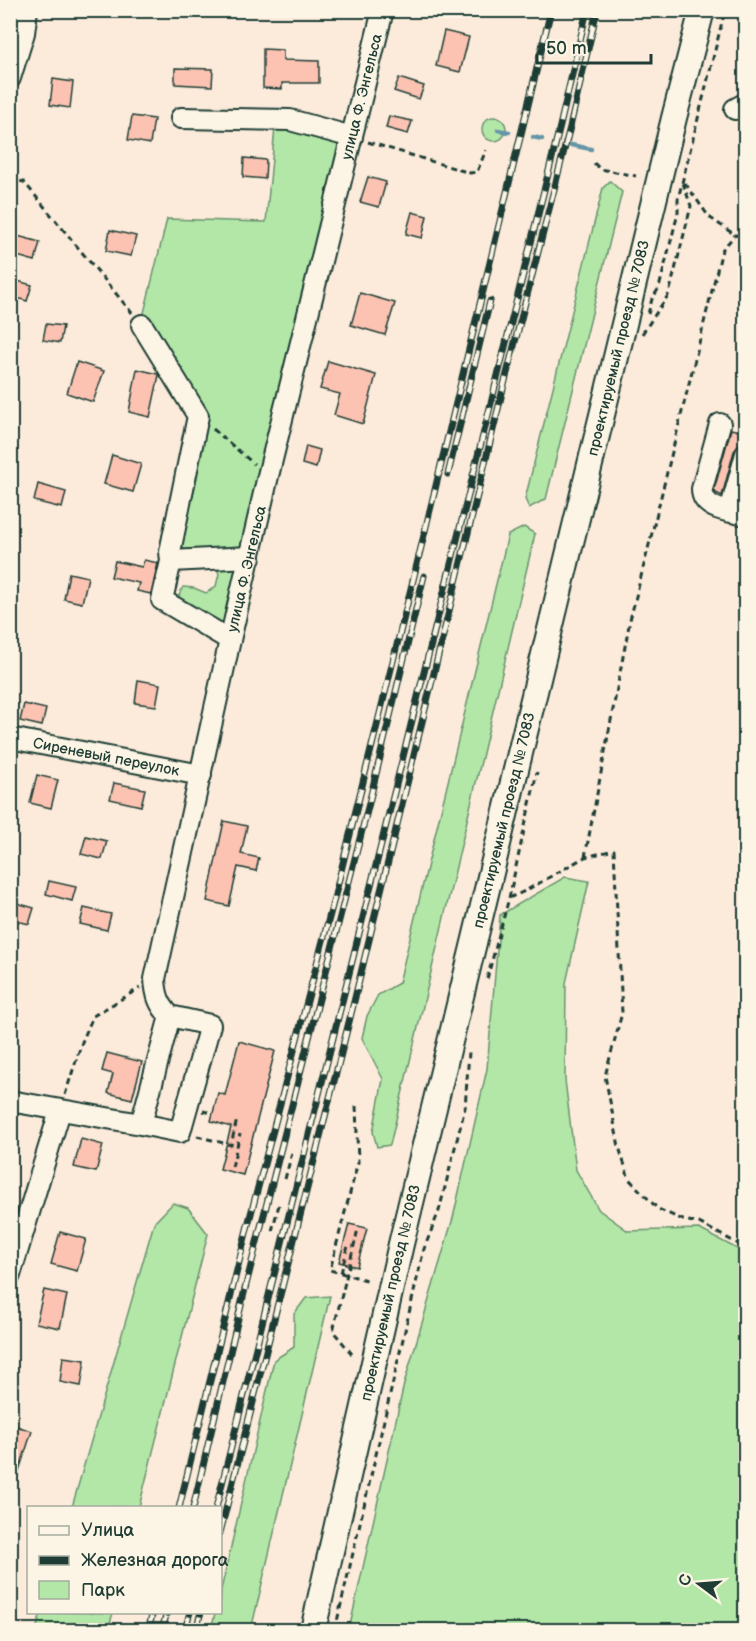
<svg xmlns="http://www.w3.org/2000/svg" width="756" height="1641" viewBox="0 0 756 1641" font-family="'Balsamiq Sans',sans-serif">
<rect width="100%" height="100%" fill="#fcebdb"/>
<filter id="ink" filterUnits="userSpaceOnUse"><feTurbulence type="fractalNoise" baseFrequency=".0167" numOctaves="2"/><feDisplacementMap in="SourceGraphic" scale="12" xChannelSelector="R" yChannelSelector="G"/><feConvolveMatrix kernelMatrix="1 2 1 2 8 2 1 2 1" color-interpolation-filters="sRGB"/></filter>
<g filter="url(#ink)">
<g fill="#b3e7a8" stroke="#69926e" stroke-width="1.5">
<circle cx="494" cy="129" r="12"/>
<path d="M 275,128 L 287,128 L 334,141 L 340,148 L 228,619 L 220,625 L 178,598 L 183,587 L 194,588 L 206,593 L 216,586 L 219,574 L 215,562 L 182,548 L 179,535 L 204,411 L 143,317 L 167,219 L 266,222 Z"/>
<path d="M 610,181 L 622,192 L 546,499 L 529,508 L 525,499 L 603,188 Z"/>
<path d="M 524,527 L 535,534 L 390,1145 L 377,1147 L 373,1132 L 383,1079 L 362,1038 L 367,1016 L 378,995 L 399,983 L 508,535 Z"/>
<path d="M 565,877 L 589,881 L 566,983 L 565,1080 L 576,1170 L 599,1210 L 628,1231 L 699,1229 L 745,1253 L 745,1630 L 349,1630 L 404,1384 L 453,1218 L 487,1069 L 500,915 Z"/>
<path d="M 173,1203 L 188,1208 L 208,1234 L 139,1507 L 72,1507 L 154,1223 Z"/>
<path d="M 330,1296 L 251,1630 L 211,1630 L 215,1613 L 220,1612 L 221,1590 L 274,1360 L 294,1347 L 294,1314 L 306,1298 Z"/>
<path d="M 41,1613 L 41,1612 L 113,1613 L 108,1630 L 36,1630 Z"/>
</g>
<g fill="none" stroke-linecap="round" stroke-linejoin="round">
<g stroke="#6596a8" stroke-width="4.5">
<path d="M 498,130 L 509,132"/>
<path d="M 533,137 L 542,139"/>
<path d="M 571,145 L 591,149"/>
</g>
</g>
<g fill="#fcc3b2" stroke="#1f3d34" stroke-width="1.5">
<path d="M 444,31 L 469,37 L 460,72 L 436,66 Z"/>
<path d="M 263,49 L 283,50 L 283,60 L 319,61 L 319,83 L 282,83 L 282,89 L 263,88 Z"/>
<path d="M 175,68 L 213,69 L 212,86 L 175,84 Z"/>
<path d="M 399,78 L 424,86 L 419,99 L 394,91 Z"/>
<path d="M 53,79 L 73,82 L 70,108 L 50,105 Z"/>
<path d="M 132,116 L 154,119 L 150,144 L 128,140 Z"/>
<path d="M 389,116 L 412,121 L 408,134 L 386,128 Z"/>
<path d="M 244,158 L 266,160 L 265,179 L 243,177 Z"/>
<path d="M 368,177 L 386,182 L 379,207 L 360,202 Z"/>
<path d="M 412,212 L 427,216 L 422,238 L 406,234 Z"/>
<path d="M 110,230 L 136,236 L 131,256 L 106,251 Z"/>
<path d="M 10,234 L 40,242 L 35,261 L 10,254 Z"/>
<path d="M 10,279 L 32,285 L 27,301 L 10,296 Z"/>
<path d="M 360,293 L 395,303 L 385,335 L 351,325 Z"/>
<path d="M 46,324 L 63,326 L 60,343 L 43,340 Z"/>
<path d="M 328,361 L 376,375 L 363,424 L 334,415 L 340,394 L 320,389 Z"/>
<path d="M 77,362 L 104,371 L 93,402 L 67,393 Z"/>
<path d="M 137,369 L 158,374 L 159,375 L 150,417 L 129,412 Z"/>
<path d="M 731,429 L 743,432 L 740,444 L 734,451 L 722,496 L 716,493 L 714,490 Z"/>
<path d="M 306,446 L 320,450 L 316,468 L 302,464 Z"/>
<path d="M 112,455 L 141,464 L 133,492 L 104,484 Z"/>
<path d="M 38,484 L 66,492 L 62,508 L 34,501 Z"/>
<path d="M 144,560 L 158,563 L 151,594 L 137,591 L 139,583 L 111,577 L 115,561 L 142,567 Z"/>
<path d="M 69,573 L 88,577 L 82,603 L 64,599 Z"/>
<path d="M 138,680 L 160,684 L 156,706 L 135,703 Z"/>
<path d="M 24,704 L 46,709 L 42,726 L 20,721 Z"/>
<path d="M 37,775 L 58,780 L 51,808 L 30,803 Z"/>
<path d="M 114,783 L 145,789 L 141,806 L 110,799 Z"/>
<path d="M 224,821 L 247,826 L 241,854 L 259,858 L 256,871 L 238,867 L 229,906 L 207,901 Z"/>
<path d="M 86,836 L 107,841 L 102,859 L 81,854 Z"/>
<path d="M 49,881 L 76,887 L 72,901 L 46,894 Z"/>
<path d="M 10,901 L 34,908 L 29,924 L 10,919 Z"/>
<path d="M 84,908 L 111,914 L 107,930 L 80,924 Z"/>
<path d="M 239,1041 L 275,1051 L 243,1175 L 220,1169 L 231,1127 L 211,1121 L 218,1093 L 225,1095 Z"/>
<path d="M 107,1053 L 142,1062 L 132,1099 L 108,1093 L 113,1074 L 102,1071 Z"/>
<path d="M 81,1139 L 103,1145 L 96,1172 L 74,1167 Z"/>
<path d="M 349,1224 L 367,1228 L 357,1267 L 339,1262 Z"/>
<path d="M 60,1232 L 86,1239 L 77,1271 L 51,1264 Z"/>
<path d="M 44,1290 L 67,1295 L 60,1328 L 36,1323 Z"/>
<path d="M 63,1357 L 85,1360 L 81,1386 L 60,1382 Z"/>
<path d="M 10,1424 L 32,1431 L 13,1489 L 10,1489 Z"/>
</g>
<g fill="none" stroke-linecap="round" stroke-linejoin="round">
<defs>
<g id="minor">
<path d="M 10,78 L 24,33 L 27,10"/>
<path d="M 735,109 L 746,103"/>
<path d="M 181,118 L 290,120 L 352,137"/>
<path d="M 142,325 L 198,416 L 170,552 L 171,561 L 162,600 L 230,640"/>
<path d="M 720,424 L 702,489 C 702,510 729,511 746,515"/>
<path d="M 730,511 L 746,454"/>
<path d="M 171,561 L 250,557"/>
<path id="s1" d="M 10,738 L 201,775"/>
<path d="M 10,1101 L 141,1124 L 180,1132 L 210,1025 L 170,1016"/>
<path id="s2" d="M 141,1124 L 170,1016 C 159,1005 156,995 155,979 L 230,640 L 268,476 L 383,10"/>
<path d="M 10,1275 L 60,1111"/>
</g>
<g id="major">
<path id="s3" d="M 313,1630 L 401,1244 L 674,118 L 702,10"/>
</g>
</defs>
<use href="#minor" stroke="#1f3d34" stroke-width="24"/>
<use href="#major" stroke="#1f3d34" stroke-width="28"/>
<g stroke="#1f3d34" stroke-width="3" stroke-dasharray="6 4.5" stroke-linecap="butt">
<path d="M 368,142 L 470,173 L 477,172 L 486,150"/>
<path d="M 594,163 L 600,169 L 636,176"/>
<path d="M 10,179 L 24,182 L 132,313"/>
<path d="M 685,183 L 709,217 L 735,235"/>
<path d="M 648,314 L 652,299 L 659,288 L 678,213 L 678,199 L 725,10"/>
<path d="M 642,334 L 669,294 L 691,206 L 683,183"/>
<path d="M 213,429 L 254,464"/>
<path d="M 585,857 L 630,620 L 651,537 L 722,250 L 735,235 L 746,236"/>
<path d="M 509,898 L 525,891 L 585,857 L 614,850 L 622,1013 L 605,1076 L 619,1147 L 629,1179 L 658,1209 L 683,1220 L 699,1223 L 746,1248"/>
<path d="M 487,979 L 509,898 L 537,772"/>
<path d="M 65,1095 L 82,1042 L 93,1016 L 140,988"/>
<path d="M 356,1106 L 358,1162 L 330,1270 L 370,1281"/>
<path d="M 203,1111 L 213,1113"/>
<path d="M 197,1136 L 231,1145 L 237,1119"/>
<path d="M 232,1167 L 240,1134"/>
<path d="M 285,1179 L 293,1149"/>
<path d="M 272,1231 L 280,1201"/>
<path d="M 341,1273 L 348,1246"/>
<path d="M 352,1354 L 333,1331 L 358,1229"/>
<path d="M 335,1630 L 424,1249 L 439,1211 L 465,1108 L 469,1052"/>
</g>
<use href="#minor" stroke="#fcf5e5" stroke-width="20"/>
<use href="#major" stroke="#fcf5e5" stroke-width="24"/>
<defs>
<g id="rail">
<path d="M 448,474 L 490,301"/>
<path d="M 179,1508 L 247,1229 L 335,895 L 417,564 L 551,10"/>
<path d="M 193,1508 L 245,1289 L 369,803 L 424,576"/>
<path d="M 216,1508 L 560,126 L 587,10"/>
<path d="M 220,1533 L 351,1014 L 502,393 L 570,127 L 597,10"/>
<path d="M 148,1630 L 153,1612"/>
<path d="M 162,1630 L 167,1612"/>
<path d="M 185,1630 L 190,1612"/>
<path d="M 196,1630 L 201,1612"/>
</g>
</defs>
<use href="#rail" stroke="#1f3d34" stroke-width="7"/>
<use href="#rail" stroke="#fcf5e5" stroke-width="4.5" stroke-dasharray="14" stroke-linecap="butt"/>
</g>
</g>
<g text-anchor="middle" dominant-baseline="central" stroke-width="4.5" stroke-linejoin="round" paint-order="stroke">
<g font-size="15" fill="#1f3d34" stroke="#fcf5e5">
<text stroke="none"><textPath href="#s2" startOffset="1059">улица Ф. Энгельса</textPath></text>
<text stroke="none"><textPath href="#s3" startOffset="1318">проектируемый проезд № 7083</textPath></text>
<text stroke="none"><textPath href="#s2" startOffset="573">улица Ф. Энгельса</textPath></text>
<text stroke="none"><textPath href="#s1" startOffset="98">Сиреневый переулок</textPath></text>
<text stroke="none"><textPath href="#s3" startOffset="832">проектируемый проезд № 7083</textPath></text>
<text stroke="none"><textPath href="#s3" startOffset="346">проектируемый проезд № 7083</textPath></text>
</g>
</g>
<rect width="756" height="1641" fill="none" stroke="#fcf5e5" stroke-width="36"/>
<rect x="18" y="18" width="720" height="1605" fill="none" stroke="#1f3d34" stroke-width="2" filter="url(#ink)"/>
<rect x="27" y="1506" width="195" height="108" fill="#fcf5e5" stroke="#a4ab9e" stroke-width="1.5"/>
<rect x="39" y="1526" width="30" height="9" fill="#fcf5e5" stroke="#a4ab9e" stroke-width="1.5"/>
<text x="81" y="1536" font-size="18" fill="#1f3d34">Улица</text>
<rect x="39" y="1556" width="30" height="9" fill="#1f3d34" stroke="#a4ab9e" stroke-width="1.5"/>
<text x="81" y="1566" font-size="18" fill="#1f3d34">Железная дорога</text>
<rect x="39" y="1581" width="30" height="18" fill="#b3e7a8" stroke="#a4ab9e" stroke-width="1.5"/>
<text x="81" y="1596" font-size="18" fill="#1f3d34">Парк</text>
<g transform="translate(699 1584) rotate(286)" stroke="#fcf5e5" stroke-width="4.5" paint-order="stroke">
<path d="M0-4.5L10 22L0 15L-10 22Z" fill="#1f3d34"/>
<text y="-9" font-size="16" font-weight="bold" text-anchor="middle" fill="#1f3d34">С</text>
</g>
<path d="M537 54v9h114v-9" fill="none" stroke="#1f3d34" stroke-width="3"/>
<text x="546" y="54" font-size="18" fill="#1f3d34" stroke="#fcf5e5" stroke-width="4.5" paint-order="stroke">50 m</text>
</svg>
